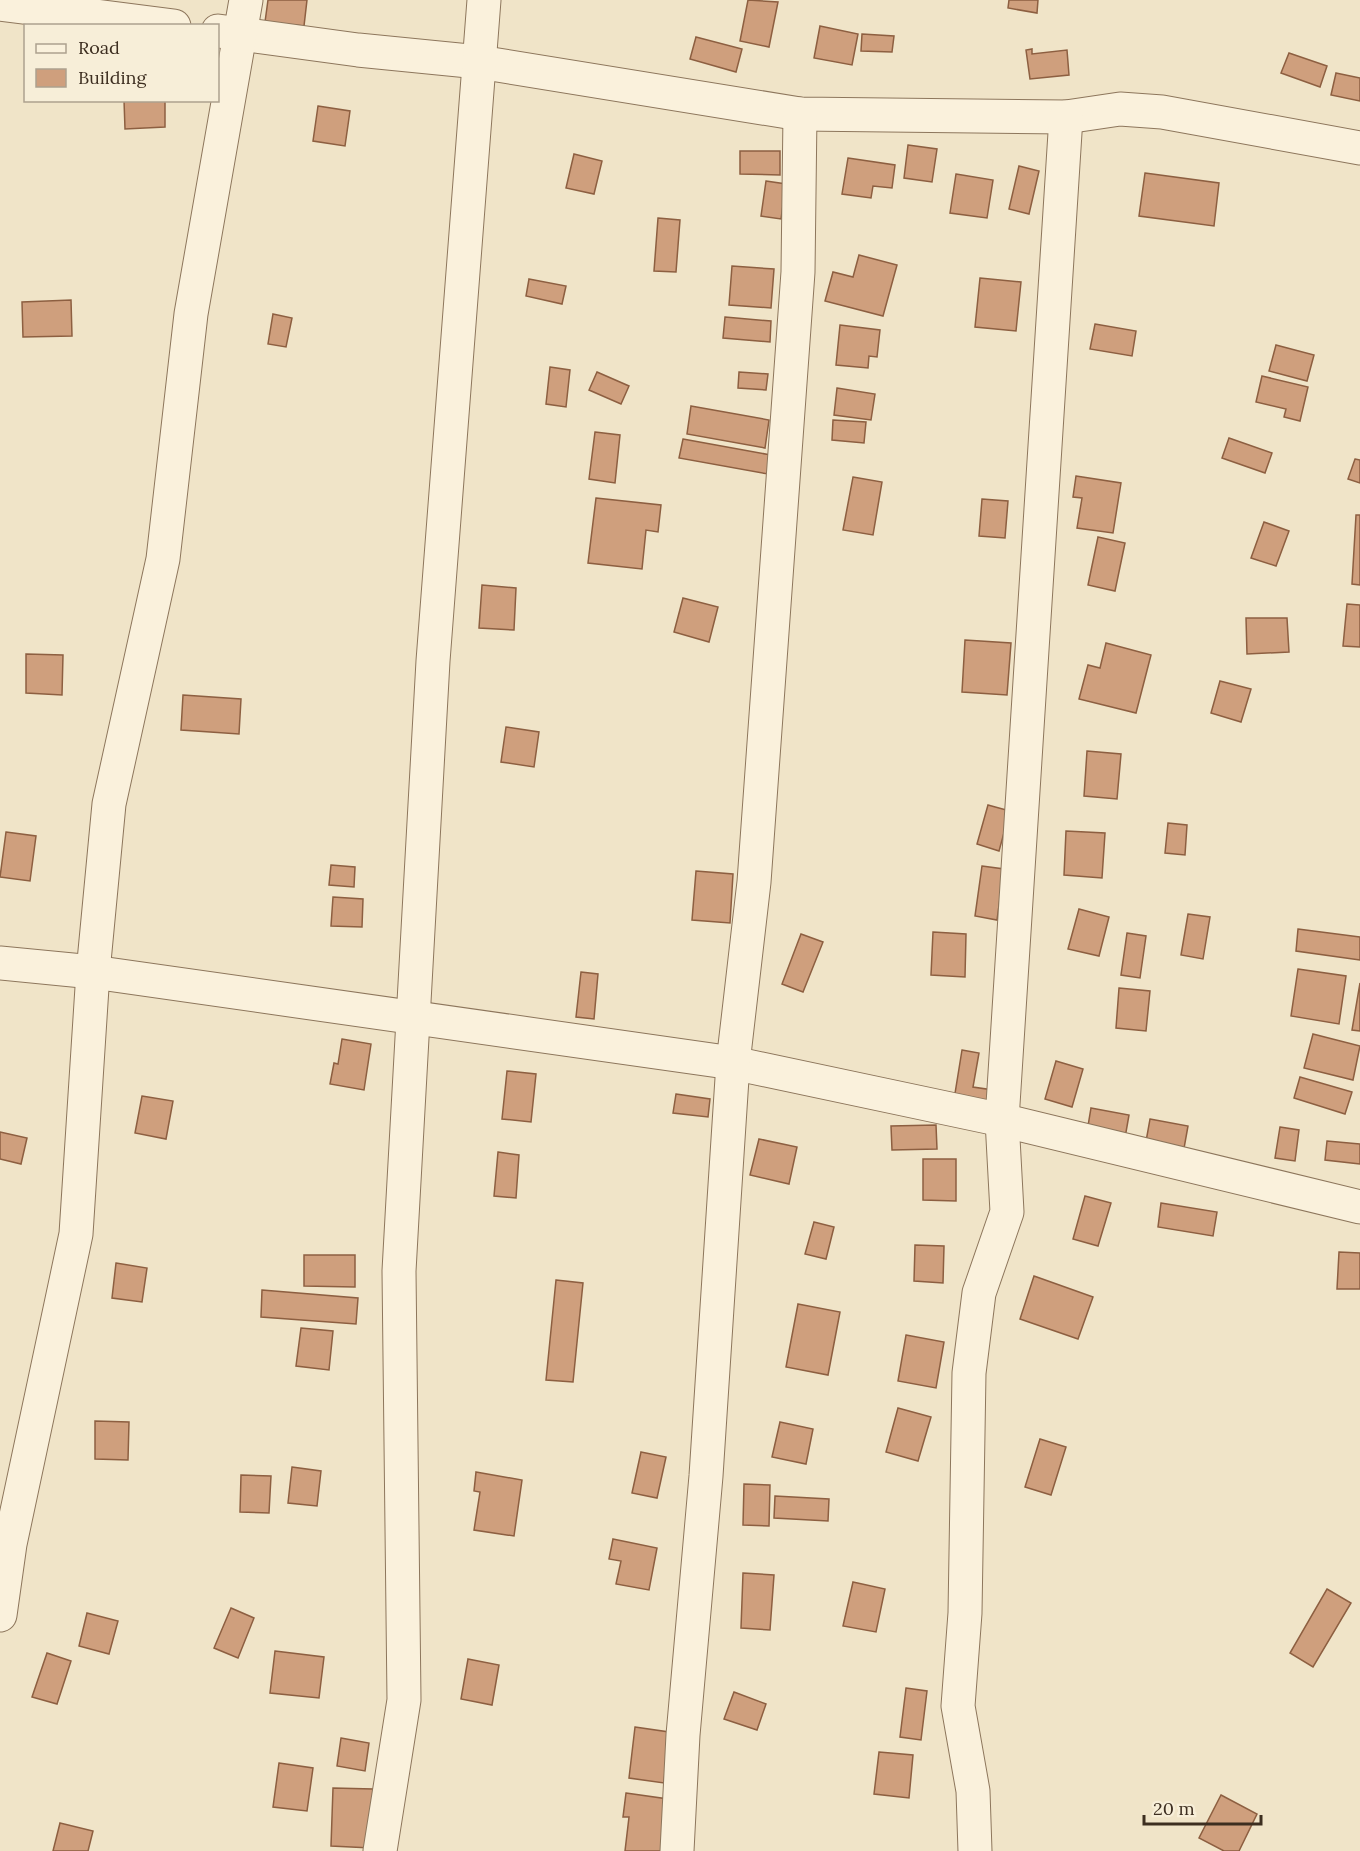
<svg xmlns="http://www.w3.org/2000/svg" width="1360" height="1851" viewBox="0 0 1360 1851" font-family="Lora,serif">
<rect width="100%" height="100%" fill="#f0e4c8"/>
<g fill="#cf9f7d" stroke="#8d5f41" stroke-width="1.5">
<path d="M 268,0 L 307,0 L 304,26 L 265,22 Z"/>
<path d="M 748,0 L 778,2 L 769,47 L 740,41 Z"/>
<path d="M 1009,0 L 1038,0 L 1037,13 L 1008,8 Z"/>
<path d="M 820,26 L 858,34 L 852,65 L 814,58 Z"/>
<path d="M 862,34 L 894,36 L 892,52 L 861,51 Z"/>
<path d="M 696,37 L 742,49 L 736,72 L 690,59 Z"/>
<path d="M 1032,49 L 1032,54 L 1067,50 L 1069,75 L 1030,79 L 1026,50 Z"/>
<path d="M 1289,53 L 1327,66 L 1320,87 L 1281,73 Z"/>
<path d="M 1336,73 L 1360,78 L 1360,101 L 1331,95 Z"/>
<path d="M 124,100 L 165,100 L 165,127 L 125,129 Z"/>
<path d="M 318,106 L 350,111 L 345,146 L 313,141 Z"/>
<path d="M 908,145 L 937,149 L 932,182 L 904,178 Z"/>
<path d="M 740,151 L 780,151 L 780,175 L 740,174 Z"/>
<path d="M 574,154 L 602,161 L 594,194 L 566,188 Z"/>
<path d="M 848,158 L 895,165 L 892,188 L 873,186 L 871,198 L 842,194 Z"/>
<path d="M 1019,166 L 1039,171 L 1029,214 L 1009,209 Z"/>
<path d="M 1145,173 L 1219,183 L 1214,226 L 1139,216 Z"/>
<path d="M 956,174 L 993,180 L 987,218 L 950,213 Z"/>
<path d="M 766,181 L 786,184 L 781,219 L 761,216 Z"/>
<path d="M 658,218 L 680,220 L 676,272 L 654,271 Z"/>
<path d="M 859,255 L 897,265 L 883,316 L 825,301 L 833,272 L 853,277 Z"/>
<path d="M 732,266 L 774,269 L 771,308 L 729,305 Z"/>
<path d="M 980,278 L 1021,282 L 1016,331 L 975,327 Z"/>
<path d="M 529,279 L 566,286 L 562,304 L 526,296 Z"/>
<path d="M 71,300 L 72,336 L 23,337 L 22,302 Z"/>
<path d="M 273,314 L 292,318 L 286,347 L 268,344 Z"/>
<path d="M 725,317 L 771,321 L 770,342 L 723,338 Z"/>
<path d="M 1095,324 L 1136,331 L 1132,356 L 1090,349 Z"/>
<path d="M 840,325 L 880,330 L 877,357 L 869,356 L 868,368 L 836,365 Z"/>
<path d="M 1276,345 L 1314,355 L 1307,381 L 1269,371 Z"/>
<path d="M 550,367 L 570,370 L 566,407 L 546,404 Z"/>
<path d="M 597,372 L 629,386 L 621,404 L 589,390 Z"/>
<path d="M 739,372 L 768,374 L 766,390 L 738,388 Z"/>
<path d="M 1262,376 L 1308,387 L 1300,421 L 1284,417 L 1286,409 L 1256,402 Z"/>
<path d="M 837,388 L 875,394 L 871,420 L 834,415 Z"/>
<path d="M 691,406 L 769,420 L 765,448 L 687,434 Z"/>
<path d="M 833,420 L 866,422 L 864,443 L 832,440 Z"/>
<path d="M 595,432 L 620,435 L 615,483 L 589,479 Z"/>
<path d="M 1229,438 L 1272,453 L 1265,473 L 1222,458 Z"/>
<path d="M 683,439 L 771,455 L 768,474 L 679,458 Z"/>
<path d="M 1355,459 L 1360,460 L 1360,483 L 1348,479 Z"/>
<path d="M 1076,476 L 1121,483 L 1113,533 L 1077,528 L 1082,498 L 1073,497 Z"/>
<path d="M 853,477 L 882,482 L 873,535 L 843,530 Z"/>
<path d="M 596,498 L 661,505 L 658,532 L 646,530 L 642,569 L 588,563 Z"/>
<path d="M 982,499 L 1008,501 L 1005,538 L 979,536 Z"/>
<path d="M 1356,515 L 1360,515 L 1360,585 L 1352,584 Z"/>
<path d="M 1264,522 L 1289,531 L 1276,566 L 1251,558 Z"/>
<path d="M 1098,537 L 1125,543 L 1115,591 L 1088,585 Z"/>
<path d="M 482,585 L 516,588 L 514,630 L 479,628 Z"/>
<path d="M 683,598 L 718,607 L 709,642 L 674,632 Z"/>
<path d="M 1347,604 L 1360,605 L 1360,647 L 1343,646 Z"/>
<path d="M 1246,618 L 1287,618 L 1289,652 L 1247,654 Z"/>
<path d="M 965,640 L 1011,643 L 1007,695 L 962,692 Z"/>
<path d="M 1106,643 L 1151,655 L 1136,713 L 1079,699 L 1088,665 L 1100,668 Z"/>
<path d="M 26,654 L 63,655 L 62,695 L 26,693 Z"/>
<path d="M 1220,681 L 1251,689 L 1241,722 L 1211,713 Z"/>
<path d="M 183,695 L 241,699 L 239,734 L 181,730 Z"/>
<path d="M 506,727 L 539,732 L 534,767 L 501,762 Z"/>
<path d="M 1087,751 L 1121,754 L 1117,799 L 1084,796 Z"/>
<path d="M 988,805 L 1010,811 L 999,851 L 977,844 Z"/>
<path d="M 1168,823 L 1187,825 L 1185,855 L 1165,853 Z"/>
<path d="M 1066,831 L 1105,833 L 1102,878 L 1064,875 Z"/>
<path d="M 6,832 L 36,836 L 30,881 L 0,877 Z"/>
<path d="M 331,865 L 355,867 L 354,887 L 329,885 Z"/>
<path d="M 982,866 L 1004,869 L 997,920 L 975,916 Z"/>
<path d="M 696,871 L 733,874 L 730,923 L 692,920 Z"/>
<path d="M 333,897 L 363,899 L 362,927 L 331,926 Z"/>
<path d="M 1079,909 L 1109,917 L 1099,956 L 1068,949 Z"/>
<path d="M 1188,914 L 1210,917 L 1203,959 L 1181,955 Z"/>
<path d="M 1298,929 L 1360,937 L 1360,960 L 1296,951 Z"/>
<path d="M 933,932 L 966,934 L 965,977 L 931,975 Z"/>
<path d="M 1127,933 L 1146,936 L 1140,978 L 1121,975 Z"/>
<path d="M 801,934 L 823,942 L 803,992 L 782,984 Z"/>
<path d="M 1298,969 L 1346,976 L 1339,1024 L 1291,1016 Z"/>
<path d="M 581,972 L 598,974 L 594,1019 L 576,1017 Z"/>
<path d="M 1360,983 L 1360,1031 L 1352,1030 Z"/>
<path d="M 1119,988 L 1150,991 L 1146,1031 L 1116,1028 Z"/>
<path d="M 1313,1034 L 1360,1046 L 1353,1080 L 1304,1068 Z"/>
<path d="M 342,1039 L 371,1044 L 364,1090 L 330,1084 L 334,1063 L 338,1064 Z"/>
<path d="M 962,1050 L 979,1053 L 973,1087 L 1000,1091 L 997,1113 L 953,1106 Z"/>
<path d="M 1056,1061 L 1083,1069 L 1072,1107 L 1045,1099 Z"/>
<path d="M 507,1071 L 536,1074 L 531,1122 L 502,1119 Z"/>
<path d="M 1300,1077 L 1352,1092 L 1345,1114 L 1294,1098 Z"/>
<path d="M 676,1094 L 710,1099 L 708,1117 L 673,1113 Z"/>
<path d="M 142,1096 L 173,1101 L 166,1139 L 135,1133 Z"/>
<path d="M 1091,1108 L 1129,1115 L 1125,1138 L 1087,1132 Z"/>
<path d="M 1150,1119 L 1188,1126 L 1183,1154 L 1145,1147 Z"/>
<path d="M 936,1125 L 937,1149 L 892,1150 L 891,1126 Z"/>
<path d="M 1280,1127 L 1299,1130 L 1295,1161 L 1275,1158 Z"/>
<path d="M 0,1132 L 27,1138 L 21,1164 L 0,1159 Z"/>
<path d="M 759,1139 L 797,1147 L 789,1184 L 750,1175 Z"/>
<path d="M 1327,1141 L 1360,1144 L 1360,1164 L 1325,1160 Z"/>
<path d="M 498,1152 L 519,1155 L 516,1198 L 494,1196 Z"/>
<path d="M 923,1159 L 956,1159 L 956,1201 L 923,1200 Z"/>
<path d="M 1085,1196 L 1111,1203 L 1098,1246 L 1073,1239 Z"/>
<path d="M 1161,1203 L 1217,1212 L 1213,1236 L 1158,1227 Z"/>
<path d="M 814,1222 L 834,1227 L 826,1259 L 805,1254 Z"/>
<path d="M 915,1245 L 944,1246 L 943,1283 L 914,1281 Z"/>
<path d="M 1339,1252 L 1360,1253 L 1360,1289 L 1337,1289 Z"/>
<path d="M 304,1255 L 355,1255 L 355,1287 L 304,1286 Z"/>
<path d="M 116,1263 L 147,1268 L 142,1302 L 112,1298 Z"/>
<path d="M 1034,1276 L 1093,1297 L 1078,1339 L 1020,1319 Z"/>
<path d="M 556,1280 L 583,1283 L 573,1382 L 546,1380 Z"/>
<path d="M 262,1290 L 358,1298 L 356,1324 L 261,1317 Z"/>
<path d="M 798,1304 L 840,1312 L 828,1375 L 786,1367 Z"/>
<path d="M 301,1328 L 333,1331 L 329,1370 L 296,1366 Z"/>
<path d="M 906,1335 L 944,1342 L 936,1388 L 898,1381 Z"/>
<path d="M 898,1408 L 931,1417 L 918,1461 L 886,1452 Z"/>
<path d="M 95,1421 L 129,1422 L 128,1460 L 95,1459 Z"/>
<path d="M 780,1422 L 813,1429 L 806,1464 L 772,1457 Z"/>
<path d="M 1040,1439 L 1066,1447 L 1051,1495 L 1025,1487 Z"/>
<path d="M 641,1452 L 666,1457 L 657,1498 L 632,1493 Z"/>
<path d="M 292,1467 L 321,1471 L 317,1506 L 288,1503 Z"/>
<path d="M 476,1472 L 522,1480 L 514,1536 L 474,1530 L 480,1492 L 474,1491 Z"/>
<path d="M 241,1475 L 271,1476 L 269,1513 L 240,1512 Z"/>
<path d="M 744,1484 L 770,1485 L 769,1526 L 743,1525 Z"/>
<path d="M 775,1496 L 829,1499 L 828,1521 L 774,1518 Z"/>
<path d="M 613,1539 L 657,1548 L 649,1590 L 616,1584 L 621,1561 L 609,1559 Z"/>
<path d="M 743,1573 L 774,1575 L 770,1630 L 741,1628 Z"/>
<path d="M 853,1582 L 885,1589 L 876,1632 L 843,1626 Z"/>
<path d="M 1327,1589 L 1351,1603 L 1313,1667 L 1290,1653 Z"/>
<path d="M 231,1608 L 254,1618 L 238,1658 L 214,1648 Z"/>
<path d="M 87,1613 L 118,1621 L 109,1654 L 79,1646 Z"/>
<path d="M 275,1651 L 324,1657 L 319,1698 L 270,1693 Z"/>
<path d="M 47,1653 L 71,1661 L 57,1704 L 32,1697 Z"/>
<path d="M 468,1659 L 499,1665 L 492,1705 L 461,1699 Z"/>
<path d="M 906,1688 L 927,1691 L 921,1740 L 900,1737 Z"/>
<path d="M 734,1692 L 766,1704 L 757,1730 L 724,1719 Z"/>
<path d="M 635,1727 L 669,1732 L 664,1783 L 629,1778 Z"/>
<path d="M 341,1738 L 369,1743 L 365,1771 L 337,1766 Z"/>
<path d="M 879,1752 L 913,1755 L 909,1798 L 874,1794 Z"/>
<path d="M 279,1763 L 313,1768 L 307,1811 L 273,1807 Z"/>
<path d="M 333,1788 L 373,1789 L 371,1848 L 331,1846 Z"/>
<path d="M 626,1793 L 668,1799 L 662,1851 L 625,1851 L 629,1817 L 623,1817 Z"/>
<path d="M 1221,1795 L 1257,1814 L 1239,1851 L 1224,1851 L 1199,1838 Z"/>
<path d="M 60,1823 L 93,1831 L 88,1851 L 53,1851 Z"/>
</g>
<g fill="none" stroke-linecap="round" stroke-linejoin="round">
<defs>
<g id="minor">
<path d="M 0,4 L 174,26"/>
<path d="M 218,31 L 358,50 L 479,62 L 800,114 L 1066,117 L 1120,109 L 1162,112 L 1360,148"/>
<path d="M 0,963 L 93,972 L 733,1063 L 1002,1120 L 1360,1207"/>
<path d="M 0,1615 L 10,1544 L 76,1234 L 93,972 L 109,804 L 163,559 L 191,314 L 246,0"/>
<path d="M 380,1851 L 404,1700 L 399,1271 L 433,661 L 484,0"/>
<path d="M 677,1851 L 683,1735 L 706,1476 L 733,1063 L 754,882 L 798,272 L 800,114"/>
<path d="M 975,1851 L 973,1791 L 958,1706 L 965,1613 L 969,1373 L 979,1293 L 1007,1212 L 1002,1120 L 1066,117"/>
</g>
</defs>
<use href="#minor" stroke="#8d765c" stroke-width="35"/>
<use href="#minor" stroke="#faf1dc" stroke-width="33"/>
</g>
<rect x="24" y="24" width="195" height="78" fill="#f7eed8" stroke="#ada18e" stroke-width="1.5"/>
<rect x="36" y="44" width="30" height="9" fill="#faf1dc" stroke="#ada18e" stroke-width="1.5"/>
<text x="78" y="54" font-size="18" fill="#3d2e20">Road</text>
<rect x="36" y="69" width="30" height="18" fill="#cf9f7d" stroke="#ada18e" stroke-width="1.5"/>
<text x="78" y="84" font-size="18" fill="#3d2e20">Building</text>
<path d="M1144 1815v9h117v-9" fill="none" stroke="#3d2e20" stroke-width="3"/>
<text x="1153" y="1815" font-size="18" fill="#3d2e20" stroke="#f7eed8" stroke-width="4.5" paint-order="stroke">20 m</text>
</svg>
